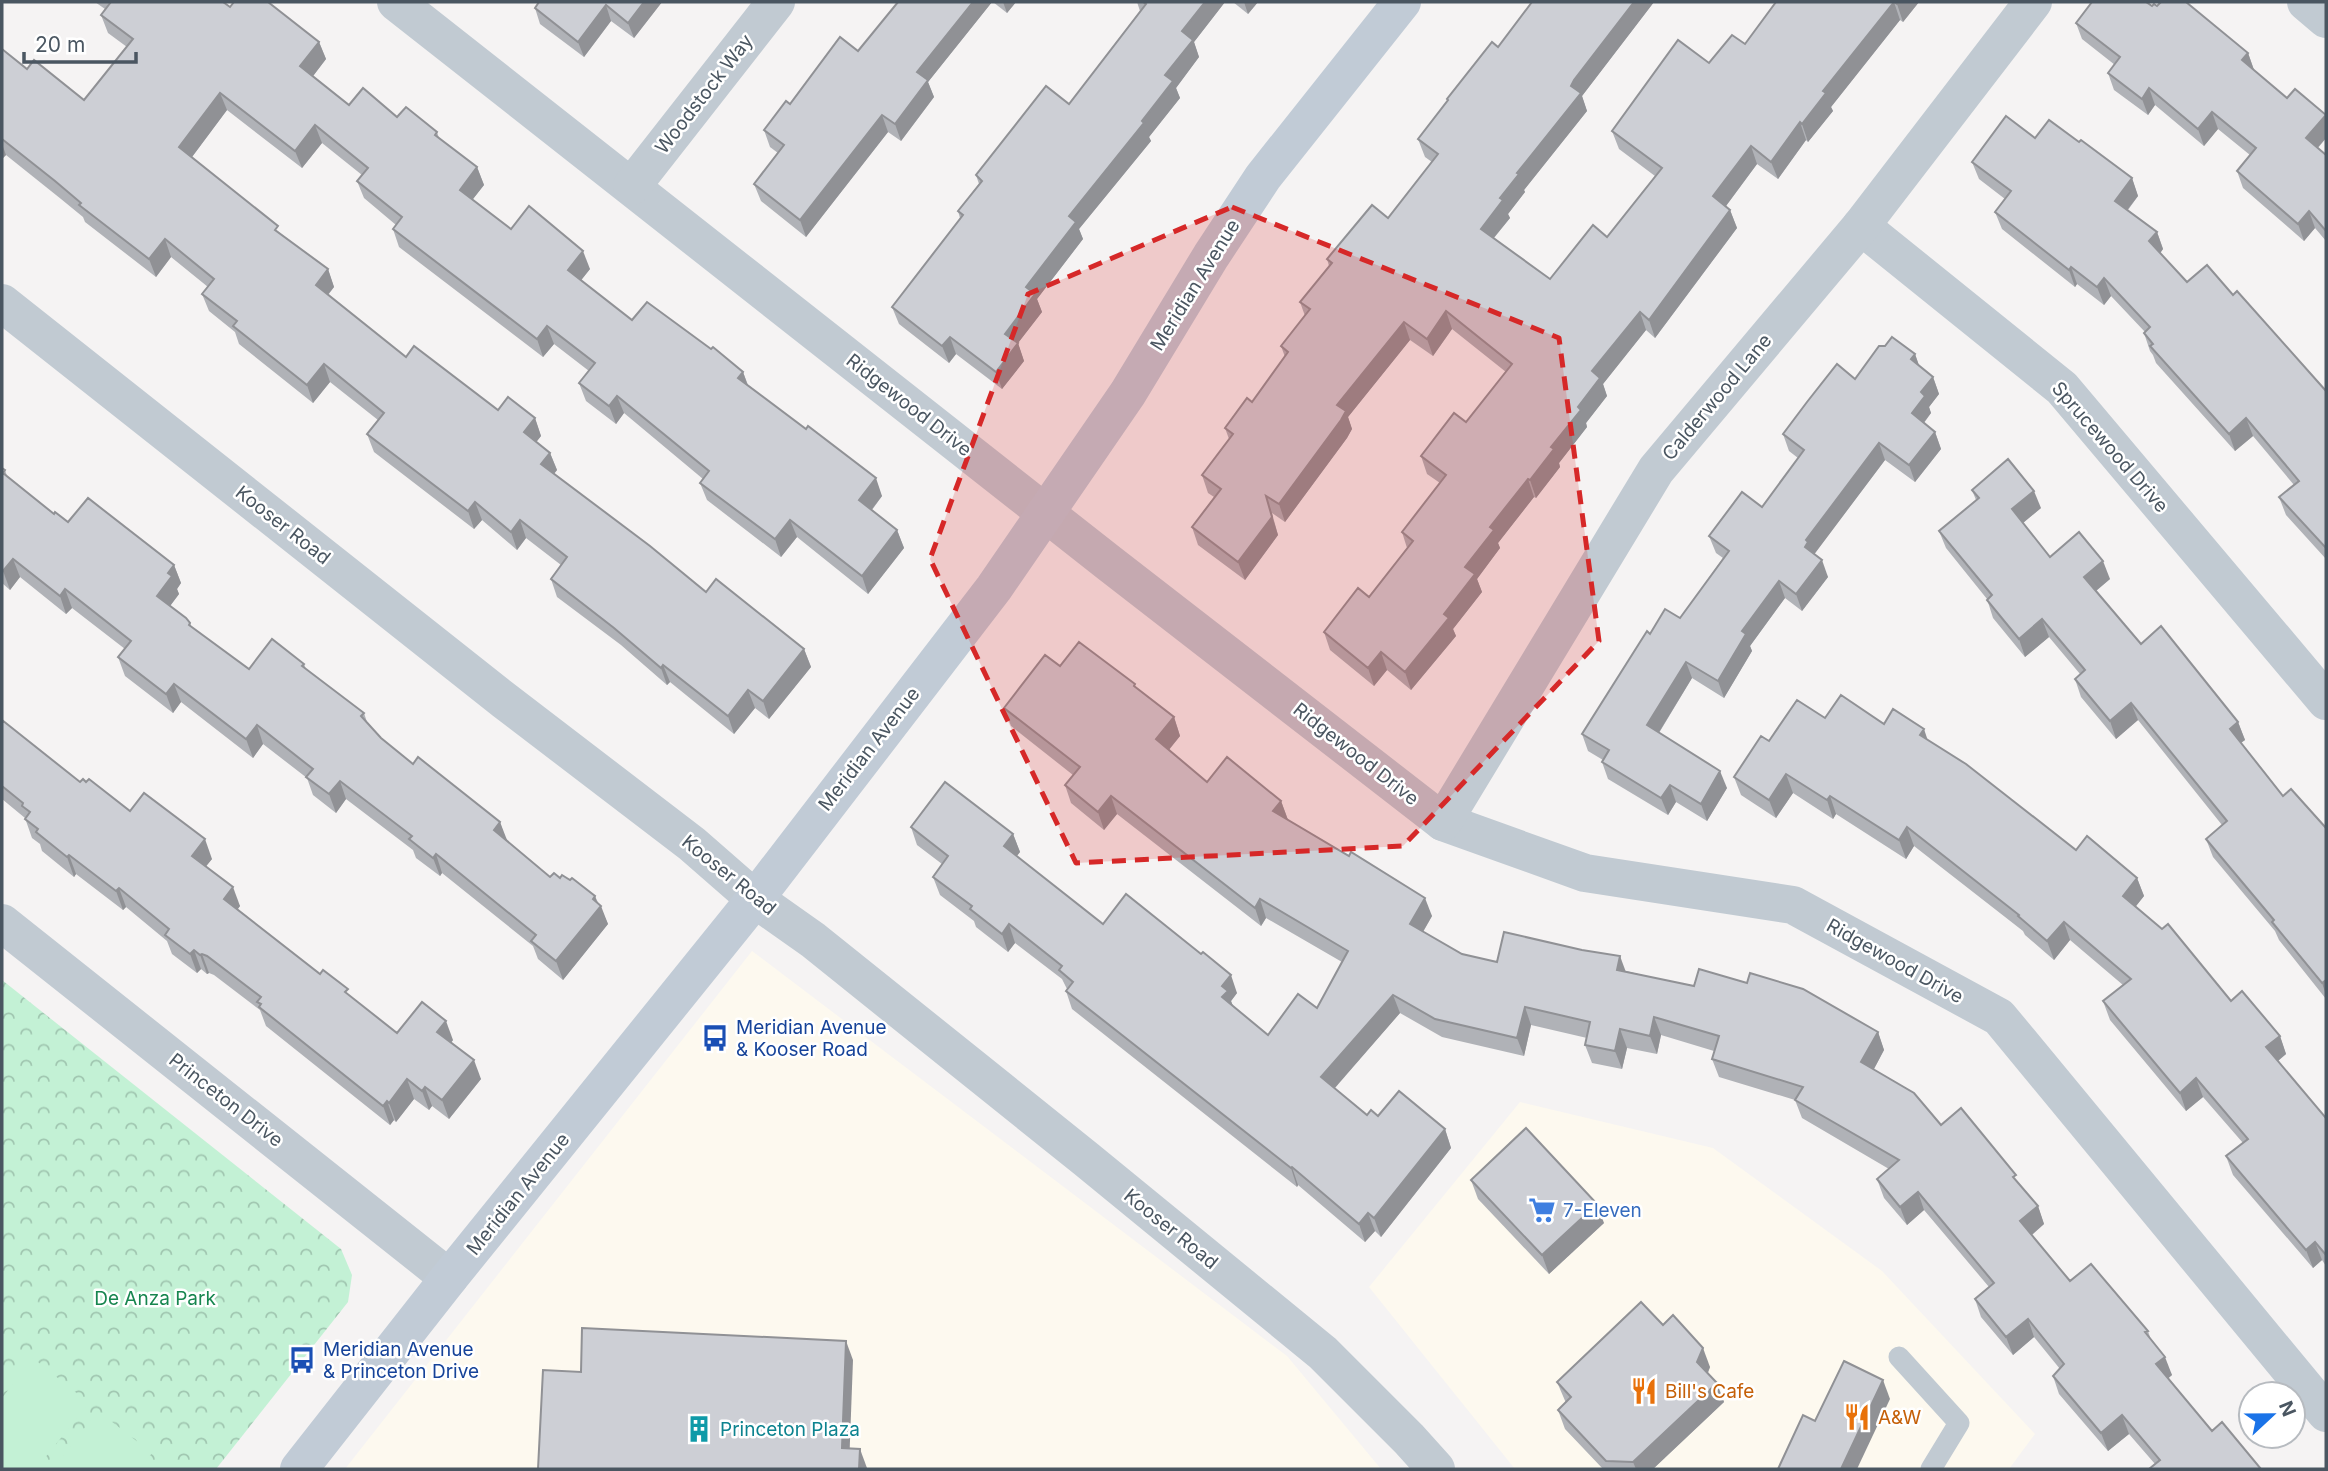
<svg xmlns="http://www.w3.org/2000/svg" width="2328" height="1471" viewBox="0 0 2328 1471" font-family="Inter,sans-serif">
<defs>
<pattern id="park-crowns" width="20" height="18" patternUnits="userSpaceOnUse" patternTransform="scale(1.75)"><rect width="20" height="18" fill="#c3f1d5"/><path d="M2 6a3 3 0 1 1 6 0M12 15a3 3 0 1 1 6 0" fill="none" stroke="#a0c6b0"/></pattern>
</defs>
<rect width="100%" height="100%" fill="#f5f3f3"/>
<g fill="#fdf9ef">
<path d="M 752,951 L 1287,1356 L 1381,1469 L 345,1469 Z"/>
<path d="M 1520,1102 L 1713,1148 L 1882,1271 L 2035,1434 L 2009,1469 L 1515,1469 L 1369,1287 Z"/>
</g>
<path fill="url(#park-crowns)" d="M 2,980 L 341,1249 L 352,1275 L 348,1302 L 216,1469 L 2,1469 Z"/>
<g fill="#c3f1d5">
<path d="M 33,1358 L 89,1403 L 36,1469 L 2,1469 L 2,1398 Z"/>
<path d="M 98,1411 L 152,1453 L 140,1469 L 53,1469 Z"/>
</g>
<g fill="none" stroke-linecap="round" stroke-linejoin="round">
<path stroke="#c1cad2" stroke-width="21" d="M 1899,1357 L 1959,1423 L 1931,1469"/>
<g stroke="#c1cad2" stroke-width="38">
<path d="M 396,2 L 1109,563 L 1443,822 L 1585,873 L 1793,905 L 1999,1017 L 2326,1413"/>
<path d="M 2306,2 L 2326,19"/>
<path d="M 632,186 L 776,2"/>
<path d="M 1861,226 L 2062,388 L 2326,701"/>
<path d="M 1443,822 L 1656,470 L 1861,226 L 2033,2"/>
<path d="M 2,923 L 449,1278"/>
</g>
<path stroke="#c1cad2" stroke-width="38" d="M 2,303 L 505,701 L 692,844 L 755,899 L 813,940 L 1086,1159 L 1323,1353 L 1409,1439 L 1436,1469"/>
<path stroke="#c1cbd6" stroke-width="38" d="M 299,1469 L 449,1278 L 755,899 L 994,588 L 1128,393 L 1211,256 L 1263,177 L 1402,2"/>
</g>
<g fill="#b0b2b7">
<path d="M 95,2 L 223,2 L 230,7 L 319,42 L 326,59 L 313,76 L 349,105 L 397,117 L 437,132 L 439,138 L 477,167 L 484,185 L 472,200 L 511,229 L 590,269 L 581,280 L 632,320 L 743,372 L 748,385 L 882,496 L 872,510 L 897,530 L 904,548 L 868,594 L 797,537 L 781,557 L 707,500 L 700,483 L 703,479 L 624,413 L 616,424 L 586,401 L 579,383 L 589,371 L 554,344 L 543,357 L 399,247 L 393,229 L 396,225 L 364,198 L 357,181 L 362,175 L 322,143 L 302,168 L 227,110 L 192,157 L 281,234 L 328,269 L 334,287 L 328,295 L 406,357 L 498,410 L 535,418 L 541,436 L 536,442 L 550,453 L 557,470 L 554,474 L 706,592 L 804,649 L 811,667 L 769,719 L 755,708 L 734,734 L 670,682 L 667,685 L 621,645 L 557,597 L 551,579 L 561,565 L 526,538 L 517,550 L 482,520 L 474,529 L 374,452 L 367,434 L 378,420 L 330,382 L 313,403 L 239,344 L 235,332 L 209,311 L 202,294 L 208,287 L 171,257 L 156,277 L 85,222 L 83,217 L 61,199 L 6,155 L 3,158 L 2,157 L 2,49 L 27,69 L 84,100 L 127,47 L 108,33 L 101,15 L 105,9 Z"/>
<path d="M 539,2 L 662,2 L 634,38 L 611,21 L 584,57 L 540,24 L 535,8 Z"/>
<path d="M 898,2 L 992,2 L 928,82 L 934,97 L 901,141 L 888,132 L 806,237 L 761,201 L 754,184 L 778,153 L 770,147 L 764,130 L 858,51 Z"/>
<path d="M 993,2 L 1016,2 L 1007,13 Z"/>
<path d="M 1137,2 L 1225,2 L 1194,42 L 1199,57 L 1176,88 L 1180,98 L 1149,137 L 1151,141 L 1079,229 L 1083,239 L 1037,299 L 1042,312 L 1018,343 L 1024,361 L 1002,389 L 956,354 L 949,363 L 899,324 L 892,307 L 960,218 L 958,211 L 979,184 L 976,175 L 1069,104 L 1140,11 Z"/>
<path d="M 1233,2 L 1258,2 L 1248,14 Z"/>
<path d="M 1532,2 L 1654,2 L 1582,96 L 1587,111 L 1524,190 L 1525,192 L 1508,214 L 1510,218 L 1494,238 L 1550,279 L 1607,237 L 1655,176 L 1619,149 L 1612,131 L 1709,63 L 1745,44 L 1776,2 L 1919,2 L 1903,22 L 1900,20 L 1831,107 L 1833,111 L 1808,142 L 1806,140 L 1778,179 L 1757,164 L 1726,206 L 1730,210 L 1737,228 L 1655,338 L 1646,330 L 1603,384 L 1607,396 L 1586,423 L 1587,427 L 1559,463 L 1560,467 L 1536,498 L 1534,497 L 1498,543 L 1500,548 L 1477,579 L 1482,592 L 1453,629 L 1456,636 L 1411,690 L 1387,670 L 1374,686 L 1330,650 L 1324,632 L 1369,597 L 1407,548 L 1402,532 L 1440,483 L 1427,474 L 1421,456 L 1466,422 L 1506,372 L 1452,329 L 1433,356 L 1410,340 L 1348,417 L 1352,429 L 1347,438 L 1285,522 L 1272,513 L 1278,535 L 1245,580 L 1198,545 L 1192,527 L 1214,497 L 1208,493 L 1202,475 L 1229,439 L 1225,428 L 1252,402 L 1285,357 L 1281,346 L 1305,316 L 1300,302 L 1329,266 L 1327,259 L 1388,218 L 1432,162 L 1425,157 L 1418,139 L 1447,101 L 1447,99 L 1498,47 Z"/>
<path d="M 2152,6 L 2248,53 L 2254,70 L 2287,98 L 2326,115 L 2326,138 L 2318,148 L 2326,155 L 2326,241 L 2315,228 L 2304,241 L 2243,188 L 2237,171 L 2250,155 L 2218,129 L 2204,146 L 2155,105 L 2148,115 L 2114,90 L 2108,73 L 2115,65 L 2082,39 L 2076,23 Z"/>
<path d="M 2035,138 L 2079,142 L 2132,178 L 2138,196 L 2128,210 L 2157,232 L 2163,249 L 2160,253 L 2187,282 L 2233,295 L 2326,391 L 2326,559 L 2286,515 L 2279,497 L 2294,485 L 2253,436 L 2235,451 L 2156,363 L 2153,355 L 2150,351 L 2144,333 L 2145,332 L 2111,296 L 2104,305 L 2077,284 L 2075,287 L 2002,229 L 1995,212 L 2005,199 L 1979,179 L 1972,162 Z"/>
<path d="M 1915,354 L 1919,366 L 1933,377 L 1939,394 L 1929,407 L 1931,413 L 1924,423 L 1935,432 L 1941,449 L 1915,482 L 1885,460 L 1814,554 L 1828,577 L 1802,611 L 1785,598 L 1750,646 L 1752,651 L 1724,698 L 1692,678 L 1659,733 L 1727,788 L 1707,821 L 1676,802 L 1668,815 L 1608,779 L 1602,762 L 1603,760 L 1588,751 L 1582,734 L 1650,634 L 1680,618 L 1723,558 L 1716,553 L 1709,536 L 1762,507 L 1798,458 L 1789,451 L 1783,434 L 1855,379 Z"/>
<path d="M 2,468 L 5,470 L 7,476 L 54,514 L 68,522 L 174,565 L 181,583 L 177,589 L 179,594 L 170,606 L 190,623 L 192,628 L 249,669 L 304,664 L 306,669 L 364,713 L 367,722 L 381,738 L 413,764 L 500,822 L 506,841 L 550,877 L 560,878 L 595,896 L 608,924 L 563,980 L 538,959 L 533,946 L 442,873 L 440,876 L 416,858 L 413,850 L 346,799 L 336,813 L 313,795 L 307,778 L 263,744 L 253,758 L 181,702 L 173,713 L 125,676 L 118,657 L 125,649 L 72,608 L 66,614 L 20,577 L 10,590 L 2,583 Z"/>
<path d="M 1972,490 L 2041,508 L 2023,523 L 2050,557 L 2110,579 L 2096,591 L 2141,644 L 2238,722 L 2245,740 L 2241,743 L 2283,796 L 2326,828 L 2326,999 L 2279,940 L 2275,931 L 2213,857 L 2206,839 L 2222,825 L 2138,720 L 2116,739 L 2081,697 L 2075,679 L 2080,674 L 2049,637 L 2025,657 L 1993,618 L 1987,599 L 1946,548 L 1939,531 L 1976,500 Z"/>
<path d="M 1060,666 L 1137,688 L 1174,717 L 1180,736 L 1169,750 L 1207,782 L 1281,801 L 1288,820 L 1432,916 L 1423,932 L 1462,954 L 1497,962 L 1626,971 L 1878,1032 L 1884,1050 L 1874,1069 L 1941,1125 L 2019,1184 L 2038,1206 L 2044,1224 L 2032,1235 L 2070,1281 L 2148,1331 L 2151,1340 L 2172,1375 L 2168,1378 L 2212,1431 L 2261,1469 L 2155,1464 L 2129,1434 L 2108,1451 L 2059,1394 L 2053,1376 L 2060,1369 L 2034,1337 L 2013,1355 L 1981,1317 L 1975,1299 L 1989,1287 L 1924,1210 L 1907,1225 L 1884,1198 L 1877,1179 L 1889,1169 L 1802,1118 L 1795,1100 L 1719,1077 L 1712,1059 L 1714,1051 L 1661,1035 L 1657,1054 L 1627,1048 L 1622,1069 L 1592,1063 L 1585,1045 L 1587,1038 L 1531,1025 L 1524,1056 L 1442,1037 L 1400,1013 L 1334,1088 L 1367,1115 L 1445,1129 L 1451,1148 L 1381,1237 L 1375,1231 L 1365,1242 L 1298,1185 L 1297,1187 L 1072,1009 L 1066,991 L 1067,989 L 1062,979 L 1015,943 L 1008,952 L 976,927 L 974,921 L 940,895 L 933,877 L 942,864 L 917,845 L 911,827 L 1013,834 L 1020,852 L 1016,856 L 1103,924 L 1237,993 L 1231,1001 L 1233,1006 L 1268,1035 L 1317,1008 L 1342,962 L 1266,918 L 1261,926 L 1117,814 L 1104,830 L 1071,803 L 1065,785 L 1073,775 L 1011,726 L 1004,708 Z"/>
<path d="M 1825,718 L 1884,724 L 1928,740 L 2076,850 L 2137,878 L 2144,896 L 2135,907 L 2231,1001 L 2280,1036 L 2286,1054 L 2278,1061 L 2326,1118 L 2326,1266 L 2322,1260 L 2313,1268 L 2233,1175 L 2226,1156 L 2243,1143 L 2203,1097 L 2186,1111 L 2110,1020 L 2103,1001 L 2123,985 L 2070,940 L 2054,960 L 2025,935 L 2023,931 L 1914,846 L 1906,859 L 1836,814 L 1833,819 L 1793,793 L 1776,818 L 1741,795 L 1734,777 L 1769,741 Z"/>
<path d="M 2,720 L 80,782 L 86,782 L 130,811 L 212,859 L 206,866 L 240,906 L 237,910 L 397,1033 L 453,1040 L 451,1043 L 481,1079 L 449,1119 L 432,1106 L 429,1110 L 414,1099 L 396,1122 L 394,1120 L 390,1125 L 266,1026 L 260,1010 L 214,975 L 209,973 L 207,974 L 201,969 L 197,973 L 172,954 L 167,941 L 126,907 L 123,910 L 76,874 L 74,877 L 42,851 L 40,844 L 32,838 L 25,818 L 2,799 Z"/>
<path d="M 1471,1180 L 1604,1223 L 1549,1274 L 1478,1199 Z"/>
<path d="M 1663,1325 L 1710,1367 L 1708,1373 L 1724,1402 L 1653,1469 L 1603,1469 L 1565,1429 L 1558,1410 L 1566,1403 L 1557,1382 Z"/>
</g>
<g fill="#909195">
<path d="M 644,2 L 662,2 L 634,38 L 628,23 Z"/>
<path d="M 973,2 L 992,2 L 928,82 L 934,97 L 901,141 L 895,124 L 917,72 Z"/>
<path d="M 1003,2 L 1016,2 L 1007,13 Z"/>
<path d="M 1205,2 L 1225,2 L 1194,42 L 1199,57 L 1176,88 L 1180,98 L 1149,137 L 1151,141 L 1079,229 L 1083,239 L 1037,299 L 1042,312 L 1018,343 L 1024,361 L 1002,389 L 996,372 L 1005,334 L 1026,287 L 1069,216 L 1142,121 L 1165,75 L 1182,31 Z"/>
<path d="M 1244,2 L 1258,2 L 1248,14 Z"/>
<path d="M 1634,2 L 1654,2 L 1582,96 L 1587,111 L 1524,190 L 1525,192 L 1508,214 L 1510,218 L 1487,246 L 1481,229 L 1517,173 L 1574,80 Z"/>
<path d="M 1894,2 L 1900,20 L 1831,107 L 1833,111 L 1808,142 L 1802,124 L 1823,91 Z"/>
<path d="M 1899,2 L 1919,2 L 1903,22 L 1897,4 Z"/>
<path d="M 606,5 L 611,21 L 584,57 L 578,42 Z"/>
<path d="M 319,42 L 326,59 L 307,84 L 300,66 Z"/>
<path d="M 2248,53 L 2254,70 L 2242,60 Z"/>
<path d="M 2149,88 L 2155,105 L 2148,115 L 2142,99 Z"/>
<path d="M 220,93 L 227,110 L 186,165 L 179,147 Z"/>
<path d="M 2212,112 L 2218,129 L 2204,146 L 2198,129 Z"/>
<path d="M 882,115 L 888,132 L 806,237 L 800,220 Z"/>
<path d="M 2326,115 L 2326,138 L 2312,154 L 2306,138 Z"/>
<path d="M 1800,122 L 1806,140 L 1778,179 L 1771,162 Z"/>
<path d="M 315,125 L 322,143 L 302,168 L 295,151 Z"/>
<path d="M 2,144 L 6,155 L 3,158 L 2,155 Z"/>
<path d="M 1751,146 L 1757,164 L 1720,214 L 1713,196 Z"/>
<path d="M 477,167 L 484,185 L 466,208 L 460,190 Z"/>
<path d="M 2132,178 L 2138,196 L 2121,218 L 2115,201 Z"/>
<path d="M 1730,210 L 1737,228 L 1655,338 L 1649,320 Z"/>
<path d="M 2309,211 L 2315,228 L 2304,241 L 2298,224 Z"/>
<path d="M 2157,232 L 2163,249 L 2156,259 L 2149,241 Z"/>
<path d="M 165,239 L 171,257 L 156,277 L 149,259 Z"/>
<path d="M 583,251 L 590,269 L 575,288 L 568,270 Z"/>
<path d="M 2071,267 L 2077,284 L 2075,287 L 2069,270 Z"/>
<path d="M 328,269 L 334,287 L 322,302 L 316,285 Z"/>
<path d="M 2104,278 L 2111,296 L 2104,305 L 2097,287 Z"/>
<path d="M 1446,311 L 1452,329 L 1433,356 L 1427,339 Z"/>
<path d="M 1640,312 L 1646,330 L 1603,384 L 1607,396 L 1586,423 L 1587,427 L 1559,463 L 1560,467 L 1536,498 L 1530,480 L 1578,407 L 1592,371 Z"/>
<path d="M 1404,322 L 1410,340 L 1348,417 L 1352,429 L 1347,438 L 1285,522 L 1279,504 L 1337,405 Z"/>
<path d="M 547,326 L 554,344 L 543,357 L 537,339 Z"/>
<path d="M 950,337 L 956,354 L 949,363 L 942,346 Z"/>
<path d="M 1915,354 L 1921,371 L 1911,359 Z"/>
<path d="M 324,364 L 330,382 L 313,403 L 307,385 Z"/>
<path d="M 743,372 L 749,389 L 738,378 Z"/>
<path d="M 1933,377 L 1939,394 L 1929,407 L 1931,413 L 1918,430 L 1912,413 L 1921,392 Z"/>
<path d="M 617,396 L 624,413 L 616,424 L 609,406 Z"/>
<path d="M 535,418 L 541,436 L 530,450 L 524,432 Z"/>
<path d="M 2246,418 L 2253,436 L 2235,451 L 2229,434 Z"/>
<path d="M 1935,432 L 1941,449 L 1915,482 L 1909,465 Z"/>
<path d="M 1879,443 L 1885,460 L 1813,556 L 1805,547 L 1806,540 Z"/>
<path d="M 550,453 L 557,470 L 547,482 L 541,464 Z"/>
<path d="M 876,478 L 882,496 L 866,517 L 859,500 Z"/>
<path d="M 1528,479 L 1534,497 L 1498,543 L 1500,548 L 1477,579 L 1482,592 L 1453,629 L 1456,636 L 1411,690 L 1405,672 L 1444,614 L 1465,567 L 1490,527 Z"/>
<path d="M 2034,491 L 2041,508 L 2018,527 L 2012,509 Z"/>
<path d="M 1266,496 L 1278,535 L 1245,580 L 1238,562 Z"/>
<path d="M 475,502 L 482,520 L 474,529 L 468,511 Z"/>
<path d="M 520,520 L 526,538 L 517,550 L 511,532 Z"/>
<path d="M 790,520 L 797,537 L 781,557 L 775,539 Z"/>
<path d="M 897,530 L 904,548 L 868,594 L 862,576 Z"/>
<path d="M 13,559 L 20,577 L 10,590 L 3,571 Z"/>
<path d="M 1822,560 L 1828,577 L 1802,611 L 1796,594 Z"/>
<path d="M 2103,561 L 2110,579 L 2091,595 L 2084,577 Z"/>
<path d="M 174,565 L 181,583 L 177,589 L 179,594 L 164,614 L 157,596 L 168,573 Z"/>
<path d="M 1779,581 L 1785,598 L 1750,646 L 1752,651 L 1724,698 L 1718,681 L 1742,631 Z"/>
<path d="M 65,589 L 72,608 L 66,614 L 60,596 Z"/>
<path d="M 2042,619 L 2049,637 L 2025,657 L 2019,639 Z"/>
<path d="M 804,649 L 811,667 L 769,719 L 763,701 Z"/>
<path d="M 1381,652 L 1387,670 L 1374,686 L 1368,668 Z"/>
<path d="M 1686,662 L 1692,678 L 1653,742 L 1647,725 Z"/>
<path d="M 663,665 L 670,682 L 667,685 L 661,668 Z"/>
<path d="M 174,684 L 181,702 L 173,713 L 166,694 Z"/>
<path d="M 748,690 L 755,708 L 734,734 L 728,716 Z"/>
<path d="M 2131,703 L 2138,720 L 2116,739 L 2110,721 Z"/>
<path d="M 1174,717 L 1180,736 L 1162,758 L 1156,739 Z"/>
<path d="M 2238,722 L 2245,740 L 2236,746 L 2230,729 Z"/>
<path d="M 257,725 L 263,744 L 253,758 L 246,739 Z"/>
<path d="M 1924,729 L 1930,747 L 1920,735 Z"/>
<path d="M 1720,771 L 1727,788 L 1707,821 L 1701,804 Z"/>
<path d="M 1786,774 L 1793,793 L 1776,818 L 1769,800 Z"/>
<path d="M 340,781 L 346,799 L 336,813 L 329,794 Z"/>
<path d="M 1670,785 L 1676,802 L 1668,815 L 1661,798 Z"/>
<path d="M 1111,796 L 1117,814 L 1104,830 L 1098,812 Z"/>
<path d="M 1830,796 L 1836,814 L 1833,819 L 1827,800 Z"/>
<path d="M 1281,801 L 1288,820 L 1280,830 L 1273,811 Z"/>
<path d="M 500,822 L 507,840 L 500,849 L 494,830 Z"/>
<path d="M 1907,827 L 1914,846 L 1906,859 L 1899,840 Z"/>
<path d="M 1013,834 L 1020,852 L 1010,865 L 1004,846 Z"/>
<path d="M 205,839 L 212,859 L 199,875 L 192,856 Z"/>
<path d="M 436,854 L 442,873 L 440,876 L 433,858 Z"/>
<path d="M 69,855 L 76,874 L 74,877 L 67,857 Z"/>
<path d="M 2137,878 L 2144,896 L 2129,915 L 2123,896 Z"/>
<path d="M 233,887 L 240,906 L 231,918 L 224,899 Z"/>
<path d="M 119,888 L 126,907 L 123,910 L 116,891 Z"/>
<path d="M 595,896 L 599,908 L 601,906 L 608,924 L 563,980 L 556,961 Z"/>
<path d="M 1425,898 L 1432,916 L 1417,942 L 1410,924 Z"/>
<path d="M 1260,899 L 1266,918 L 1261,926 L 1255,908 Z"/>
<path d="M 2064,922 L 2070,940 L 2054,960 L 2047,941 Z"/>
<path d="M 1009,924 L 1015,943 L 1008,952 L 1002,934 Z"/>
<path d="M 194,950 L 201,969 L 197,973 L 190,954 Z"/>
<path d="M 202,954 L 209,973 L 207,974 L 200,955 Z"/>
<path d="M 1620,956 L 1627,975 L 1617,970 Z"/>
<path d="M 1231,975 L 1237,993 L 1231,1001 L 1234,1009 L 1222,997 L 1222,986 Z"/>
<path d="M 2326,980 L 2326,995 L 2322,983 Z"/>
<path d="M 1393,995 L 1400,1013 L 1328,1096 L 1321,1077 Z"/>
<path d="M 1525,1007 L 1531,1025 L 1524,1056 L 1517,1038 Z"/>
<path d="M 1654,1017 L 1661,1035 L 1657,1054 L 1650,1036 Z"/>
<path d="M 446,1021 L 453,1040 L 444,1051 L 437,1032 Z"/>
<path d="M 1620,1029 L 1627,1048 L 1622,1069 L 1615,1051 Z"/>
<path d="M 1878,1032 L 1884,1050 L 1868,1080 L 1861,1062 Z"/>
<path d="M 2280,1036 L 2286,1054 L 2273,1065 L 2266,1047 Z"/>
<path d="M 474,1060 L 481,1079 L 449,1119 L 442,1100 Z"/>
<path d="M 2196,1078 L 2203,1097 L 2186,1111 L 2180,1093 Z"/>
<path d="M 407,1079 L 414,1099 L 396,1122 L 389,1103 Z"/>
<path d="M 425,1087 L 432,1106 L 429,1110 L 422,1091 Z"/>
<path d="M 387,1101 L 394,1120 L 390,1125 L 383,1106 Z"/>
<path d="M 1445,1129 L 1451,1148 L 1381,1237 L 1374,1218 Z"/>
<path d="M 1292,1167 L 1298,1185 L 1297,1187 L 1291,1168 Z"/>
<path d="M 1918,1192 L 1924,1210 L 1907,1225 L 1900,1207 Z"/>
<path d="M 1597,1204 L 1604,1223 L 1549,1274 L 1542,1255 Z"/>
<path d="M 2038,1206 L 2044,1224 L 2027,1239 L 2020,1221 Z"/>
<path d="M 1368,1213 L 1375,1231 L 1365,1242 L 1359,1224 Z"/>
<path d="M 2315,1242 L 2322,1260 L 2313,1268 L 2306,1250 Z"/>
<path d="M 2028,1319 L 2034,1337 L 2013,1355 L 2006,1337 Z"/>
<path d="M 846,1341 L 853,1360 L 849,1467 L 842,1448 Z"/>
<path d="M 1703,1348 L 1710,1367 L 1704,1381 L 1697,1362 Z"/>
<path d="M 2165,1357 L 2172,1375 L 2163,1383 L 2156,1364 Z"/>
<path d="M 1883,1380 L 1890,1399 L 1857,1469 L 1841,1469 Z"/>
<path d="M 1717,1383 L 1724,1402 L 1653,1469 L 1636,1469 L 1633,1462 Z"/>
<path d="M 2122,1415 L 2129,1434 L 2108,1451 L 2101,1433 Z"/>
<path d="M 860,1449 L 867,1468 L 867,1469 L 859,1469 Z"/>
</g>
<g fill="#cdcfd5" stroke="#909195" stroke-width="2">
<path d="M 111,2 L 223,2 L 230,7 L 234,2 L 268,2 L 319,42 L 300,66 L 349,105 L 363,88 L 397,117 L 406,107 L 437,132 L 435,135 L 477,167 L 460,190 L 511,229 L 529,206 L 583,251 L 568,270 L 632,320 L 647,302 L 711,349 L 713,347 L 743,372 L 738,378 L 806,429 L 808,426 L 876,478 L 859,500 L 897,530 L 862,576 L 790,520 L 775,539 L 700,483 L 709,471 L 617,396 L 609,406 L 579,383 L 595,363 L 547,326 L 537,339 L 393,229 L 402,217 L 357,181 L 368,168 L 315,125 L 295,151 L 220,93 L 179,147 L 278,226 L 275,230 L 328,269 L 316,285 L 406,357 L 414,346 L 498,410 L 508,397 L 535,418 L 524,432 L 550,453 L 541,464 L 650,546 L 706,592 L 716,579 L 804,649 L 763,701 L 748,690 L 728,716 L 663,665 L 661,668 L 614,628 L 551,579 L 567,557 L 520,520 L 511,532 L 475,502 L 468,511 L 367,434 L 384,413 L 324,364 L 307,385 L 233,326 L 237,321 L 202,294 L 214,279 L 165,239 L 149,259 L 79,205 L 81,203 L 55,181 L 2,139 L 2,49 L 27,69 L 34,60 L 84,100 L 133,39 L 101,15 Z"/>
<path d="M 539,2 L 644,2 L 628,23 L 606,5 L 578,42 L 535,8 Z"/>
<path d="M 898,2 L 973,2 L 917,72 L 928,80 L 895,124 L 882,115 L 800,220 L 754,184 L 784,145 L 764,130 L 786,101 L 790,104 L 840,37 L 858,51 Z"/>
<path d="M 1143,2 L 1205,2 L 1182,31 L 1193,40 L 1165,75 L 1173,81 L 1142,121 L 1144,123 L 1069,216 L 1076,222 L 1026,287 L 1035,294 L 1005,334 L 1018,343 L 996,372 L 950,337 L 942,346 L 892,307 L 963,215 L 958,211 L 982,181 L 976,175 L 1046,86 L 1069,104 L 1146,4 Z"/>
<path d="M 1532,2 L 1634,2 L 1574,80 L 1571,86 L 1581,93 L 1517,173 L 1519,174 L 1500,198 L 1503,200 L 1481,229 L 1550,279 L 1593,225 L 1607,237 L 1662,168 L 1612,131 L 1678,40 L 1709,63 L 1732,35 L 1745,44 L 1776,2 L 1899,2 L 1897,4 L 1894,2 L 1823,91 L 1826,93 L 1802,124 L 1800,122 L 1771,162 L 1751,146 L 1713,196 L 1730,210 L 1649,320 L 1640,312 L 1592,371 L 1600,378 L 1578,407 L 1581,410 L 1551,447 L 1554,449 L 1530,480 L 1528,479 L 1490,527 L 1494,530 L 1465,567 L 1475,574 L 1444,614 L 1449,618 L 1405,672 L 1381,652 L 1368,668 L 1324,632 L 1358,588 L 1369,597 L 1413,541 L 1402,532 L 1446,475 L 1421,456 L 1454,413 L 1466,422 L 1512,364 L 1446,311 L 1427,339 L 1404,322 L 1337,405 L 1346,411 L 1341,420 L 1279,504 L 1266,496 L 1272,517 L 1238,562 L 1192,527 L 1221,489 L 1202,475 L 1233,434 L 1225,428 L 1247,398 L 1252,402 L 1288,352 L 1281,346 L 1310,309 L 1300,302 L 1332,263 L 1327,259 L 1372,205 L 1388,218 L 1438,154 L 1418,139 L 1448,100 L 1447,99 L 1492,42 L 1498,47 Z"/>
<path d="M 2092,2 L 2146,2 L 2152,6 L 2154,4 L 2157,6 L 2161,2 L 2186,2 L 2248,53 L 2242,60 L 2287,98 L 2295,89 L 2326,115 L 2306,138 L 2326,155 L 2326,231 L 2309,211 L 2298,224 L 2237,171 L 2256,148 L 2212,112 L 2198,129 L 2149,88 L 2142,99 L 2108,73 L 2120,57 L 2076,23 Z"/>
<path d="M 2006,116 L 2035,138 L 2049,120 L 2079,142 L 2081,140 L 2132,178 L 2115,201 L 2157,232 L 2149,241 L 2187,282 L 2207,265 L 2233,295 L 2237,291 L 2326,391 L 2326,548 L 2279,497 L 2299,481 L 2246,418 L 2229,434 L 2150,346 L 2153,344 L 2144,333 L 2150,327 L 2104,278 L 2097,287 L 2071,267 L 2069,270 L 1995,212 L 2011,191 L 1972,162 Z"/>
<path d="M 1892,337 L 1915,354 L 1911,359 L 1933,377 L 1921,392 L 1925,396 L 1912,413 L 1935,432 L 1909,465 L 1879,443 L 1806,540 L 1808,542 L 1805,547 L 1822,560 L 1796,594 L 1779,581 L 1742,631 L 1746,634 L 1718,681 L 1686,662 L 1647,725 L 1720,771 L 1701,804 L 1670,785 L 1661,798 L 1602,762 L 1609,750 L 1582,734 L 1647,631 L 1650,634 L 1665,609 L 1680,618 L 1729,551 L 1709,536 L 1742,492 L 1762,507 L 1804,450 L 1783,434 L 1807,402 L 1837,364 L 1855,379 L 1879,346 L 1885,346 Z"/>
<path d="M 2008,459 L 2034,491 L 2012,509 L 2050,557 L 2079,532 L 2103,561 L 2084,577 L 2141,644 L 2161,626 L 2238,722 L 2230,729 L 2283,796 L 2291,789 L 2326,828 L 2326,980 L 2322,983 L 2272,922 L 2274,920 L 2206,839 L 2227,821 L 2131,703 L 2110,721 L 2075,679 L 2085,670 L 2042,619 L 2019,639 L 1987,600 L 1992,595 L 1939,531 L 1979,498 L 1972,490 Z"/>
<path d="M 2,468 L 5,470 L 3,473 L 54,514 L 55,512 L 68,522 L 88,498 L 174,565 L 168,573 L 172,576 L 157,596 L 186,618 L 190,623 L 189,625 L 249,669 L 272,639 L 304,664 L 302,666 L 364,713 L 361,716 L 381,738 L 413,764 L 418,757 L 500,822 L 494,830 L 550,877 L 554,873 L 560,878 L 562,875 L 570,880 L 572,878 L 595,896 L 593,899 L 601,906 L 556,961 L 531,941 L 536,935 L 436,854 L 433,858 L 409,839 L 412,836 L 340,781 L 329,794 L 306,777 L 313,769 L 257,725 L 246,739 L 174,684 L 166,694 L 118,657 L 131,641 L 65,589 L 60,596 L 13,559 L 3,571 L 2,570 Z"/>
<path d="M 1079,642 L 1135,684 L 1134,686 L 1174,717 L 1156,739 L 1207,782 L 1227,757 L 1281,801 L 1273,811 L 1349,856 L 1351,852 L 1425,898 L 1410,924 L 1462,954 L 1497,962 L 1504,932 L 1582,950 L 1620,956 L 1617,970 L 1694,986 L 1699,969 L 1747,983 L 1750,973 L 1803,989 L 1878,1032 L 1861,1062 L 1914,1093 L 1941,1125 L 1961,1108 L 2016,1175 L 2013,1177 L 2038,1206 L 2020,1221 L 2070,1281 L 2091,1264 L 2148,1331 L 2145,1332 L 2165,1357 L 2156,1364 L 2212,1431 L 2222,1422 L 2261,1469 L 2149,1469 L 2160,1460 L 2122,1415 L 2101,1433 L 2053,1376 L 2064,1364 L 2028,1319 L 2006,1337 L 1975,1299 L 1994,1283 L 1918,1192 L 1900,1207 L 1877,1179 L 1899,1160 L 1795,1100 L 1803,1087 L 1712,1059 L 1719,1036 L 1654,1017 L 1650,1036 L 1620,1029 L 1615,1051 L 1585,1045 L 1590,1022 L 1525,1007 L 1517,1038 L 1435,1019 L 1393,995 L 1321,1077 L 1367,1115 L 1371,1110 L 1378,1116 L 1399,1091 L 1445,1129 L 1374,1218 L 1368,1213 L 1359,1224 L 1292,1167 L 1291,1168 L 1066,991 L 1073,982 L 1059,970 L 1062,966 L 1009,924 L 1002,934 L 970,909 L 972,906 L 933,877 L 948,856 L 911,827 L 945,782 L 1013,834 L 1004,846 L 1103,924 L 1126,894 L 1201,954 L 1203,952 L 1231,975 L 1222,986 L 1228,991 L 1222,997 L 1268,1035 L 1298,994 L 1317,1008 L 1348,951 L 1260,899 L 1255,908 L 1111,796 L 1098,812 L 1065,785 L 1080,767 L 1004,708 L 1045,655 L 1060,666 Z"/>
<path d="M 1841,695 L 1884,724 L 1893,709 L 1924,729 L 1920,735 L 1966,764 L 2076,850 L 2087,836 L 2137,878 L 2123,896 L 2162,929 L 2168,924 L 2231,1001 L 2242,991 L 2280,1036 L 2266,1047 L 2326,1118 L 2326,1255 L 2315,1242 L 2306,1250 L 2226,1156 L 2248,1139 L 2196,1078 L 2180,1093 L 2103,1001 L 2131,979 L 2064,922 L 2047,941 L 2018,916 L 2019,915 L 1907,827 L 1899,840 L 1830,796 L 1827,800 L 1786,774 L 1769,800 L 1734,777 L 1761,736 L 1769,741 L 1797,700 L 1825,718 Z"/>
<path d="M 2,720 L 80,782 L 83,779 L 86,782 L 89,779 L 130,811 L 144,793 L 205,839 L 192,856 L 233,887 L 224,899 L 320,974 L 323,970 L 348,989 L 345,992 L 397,1033 L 422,1002 L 446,1021 L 437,1032 L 474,1060 L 442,1100 L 425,1087 L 422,1091 L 407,1079 L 389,1103 L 387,1101 L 383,1106 L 259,1007 L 261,1004 L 257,1002 L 261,997 L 207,956 L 202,954 L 200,955 L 194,950 L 190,954 L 165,935 L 169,929 L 119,888 L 116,891 L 69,855 L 67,857 L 36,832 L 38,829 L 25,819 L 30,812 L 22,806 L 23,803 L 2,786 Z"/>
<path d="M 1526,1128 L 1597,1204 L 1542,1255 L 1471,1180 Z"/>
<path d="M 1641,1302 L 1663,1325 L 1673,1315 L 1703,1348 L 1697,1362 L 1717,1383 L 1633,1462 L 1606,1461 L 1558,1410 L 1571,1397 L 1557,1382 Z"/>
<path d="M 582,1328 L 846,1341 L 842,1448 L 860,1449 L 859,1469 L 538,1469 L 543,1370 L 581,1372 Z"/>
<path d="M 1844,1361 L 1883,1380 L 1841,1469 L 1778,1469 L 1803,1415 L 1815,1421 Z"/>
</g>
<path fill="#d62828" fill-opacity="0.2" stroke="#d62828" stroke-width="5" stroke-dasharray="14 9" stroke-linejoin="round" d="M 1232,207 L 1559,338 L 1599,641 L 1403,846 L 1076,863 L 930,559 L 1028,294 Z"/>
<defs>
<symbol id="bus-bare" viewBox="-9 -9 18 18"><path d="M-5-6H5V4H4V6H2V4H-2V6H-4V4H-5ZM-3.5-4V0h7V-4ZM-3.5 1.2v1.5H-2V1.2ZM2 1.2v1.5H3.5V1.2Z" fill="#1a4fb4" stroke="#fff" stroke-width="2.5" paint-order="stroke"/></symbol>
<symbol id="supermarket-bare" viewBox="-9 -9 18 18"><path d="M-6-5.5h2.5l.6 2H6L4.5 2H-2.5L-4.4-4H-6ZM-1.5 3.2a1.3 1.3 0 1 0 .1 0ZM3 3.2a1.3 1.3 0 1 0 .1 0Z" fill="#3f7fe0" stroke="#fff" stroke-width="2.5" paint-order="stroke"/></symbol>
<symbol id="restaurant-bare" viewBox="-9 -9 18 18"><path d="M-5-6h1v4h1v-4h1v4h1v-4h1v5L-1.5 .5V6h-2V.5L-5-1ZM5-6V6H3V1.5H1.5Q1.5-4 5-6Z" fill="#e8710a" stroke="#fff" stroke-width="2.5" paint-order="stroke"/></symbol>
<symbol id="building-bare" viewBox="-9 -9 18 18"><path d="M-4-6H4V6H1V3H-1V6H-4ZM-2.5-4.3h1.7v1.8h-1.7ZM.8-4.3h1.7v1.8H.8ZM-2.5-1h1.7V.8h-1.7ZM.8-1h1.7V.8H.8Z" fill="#0f9aa8" stroke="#fff" stroke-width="2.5" paint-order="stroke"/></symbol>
</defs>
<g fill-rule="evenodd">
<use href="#bus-bare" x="696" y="1019" width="38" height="38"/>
<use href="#supermarket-bare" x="1523" y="1191" width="38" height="38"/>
<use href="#bus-bare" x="283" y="1341" width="38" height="38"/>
<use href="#restaurant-bare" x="1625" y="1372" width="38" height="38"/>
<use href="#restaurant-bare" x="1838" y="1398" width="38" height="38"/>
<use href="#building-bare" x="680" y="1410" width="38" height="38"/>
</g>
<g text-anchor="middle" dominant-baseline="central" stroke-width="5" stroke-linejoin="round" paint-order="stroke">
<g font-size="19" fill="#4a5661" stroke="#fff">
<text transform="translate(704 94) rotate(-52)">Woodstock Way</text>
<text transform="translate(1195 285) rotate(-58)">Meridian Avenue</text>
<text transform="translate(1717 397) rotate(-50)">Calderwood Lane</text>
<text transform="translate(909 405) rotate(38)">Ridgewood Drive</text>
<text transform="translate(2110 447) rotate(49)">Sprucewood Drive</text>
<text transform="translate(283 525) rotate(38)">Kooser Road</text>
<text transform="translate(869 749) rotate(-52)">Meridian Avenue</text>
<text transform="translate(1356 754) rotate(38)">Ridgewood Drive</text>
<text transform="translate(729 875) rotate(39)">Kooser Road</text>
<text transform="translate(1895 961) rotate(29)">Ridgewood Drive</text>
<text transform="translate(226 1100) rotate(38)">Princeton Drive</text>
<text transform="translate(518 1194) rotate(-51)">Meridian Avenue</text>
<text transform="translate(1171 1229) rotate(39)">Kooser Road</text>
</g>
<g font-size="19" fill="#164399" stroke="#fff" text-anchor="start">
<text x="736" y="1027">Meridian Avenue<tspan x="736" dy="22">&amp; Kooser Road</tspan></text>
<text x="323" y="1349">Meridian Avenue<tspan x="323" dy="22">&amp; Princeton Drive</tspan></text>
</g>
<g font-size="19" fill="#366cbe" stroke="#fff" text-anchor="start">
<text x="1563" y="1210">7-Eleven</text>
</g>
<g font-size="19" fill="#17864f" stroke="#fff">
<text x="155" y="1298">De Anza Park</text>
</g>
<g font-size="19" fill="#c56008" stroke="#fff" text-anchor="start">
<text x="1665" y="1391">Bill's Cafe</text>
<text x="1878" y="1417">A&amp;W</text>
</g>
<g font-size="19" fill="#0d838f" stroke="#fff" text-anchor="start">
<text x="720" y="1429">Princeton Plaza</text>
</g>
</g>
<rect width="2328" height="1471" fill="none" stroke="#4a5661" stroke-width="7"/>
<g transform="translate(2272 1415) rotate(68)"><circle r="33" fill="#ffffff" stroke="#b7bbc0" stroke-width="2"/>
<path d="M0-5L12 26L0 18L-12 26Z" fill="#1a73e8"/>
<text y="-10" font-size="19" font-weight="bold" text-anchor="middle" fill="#4a5661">N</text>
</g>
<path d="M24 52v10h112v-10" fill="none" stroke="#4a5661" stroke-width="3.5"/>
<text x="35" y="52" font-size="21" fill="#4a5661" stroke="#ffffff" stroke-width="5" paint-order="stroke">20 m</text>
</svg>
